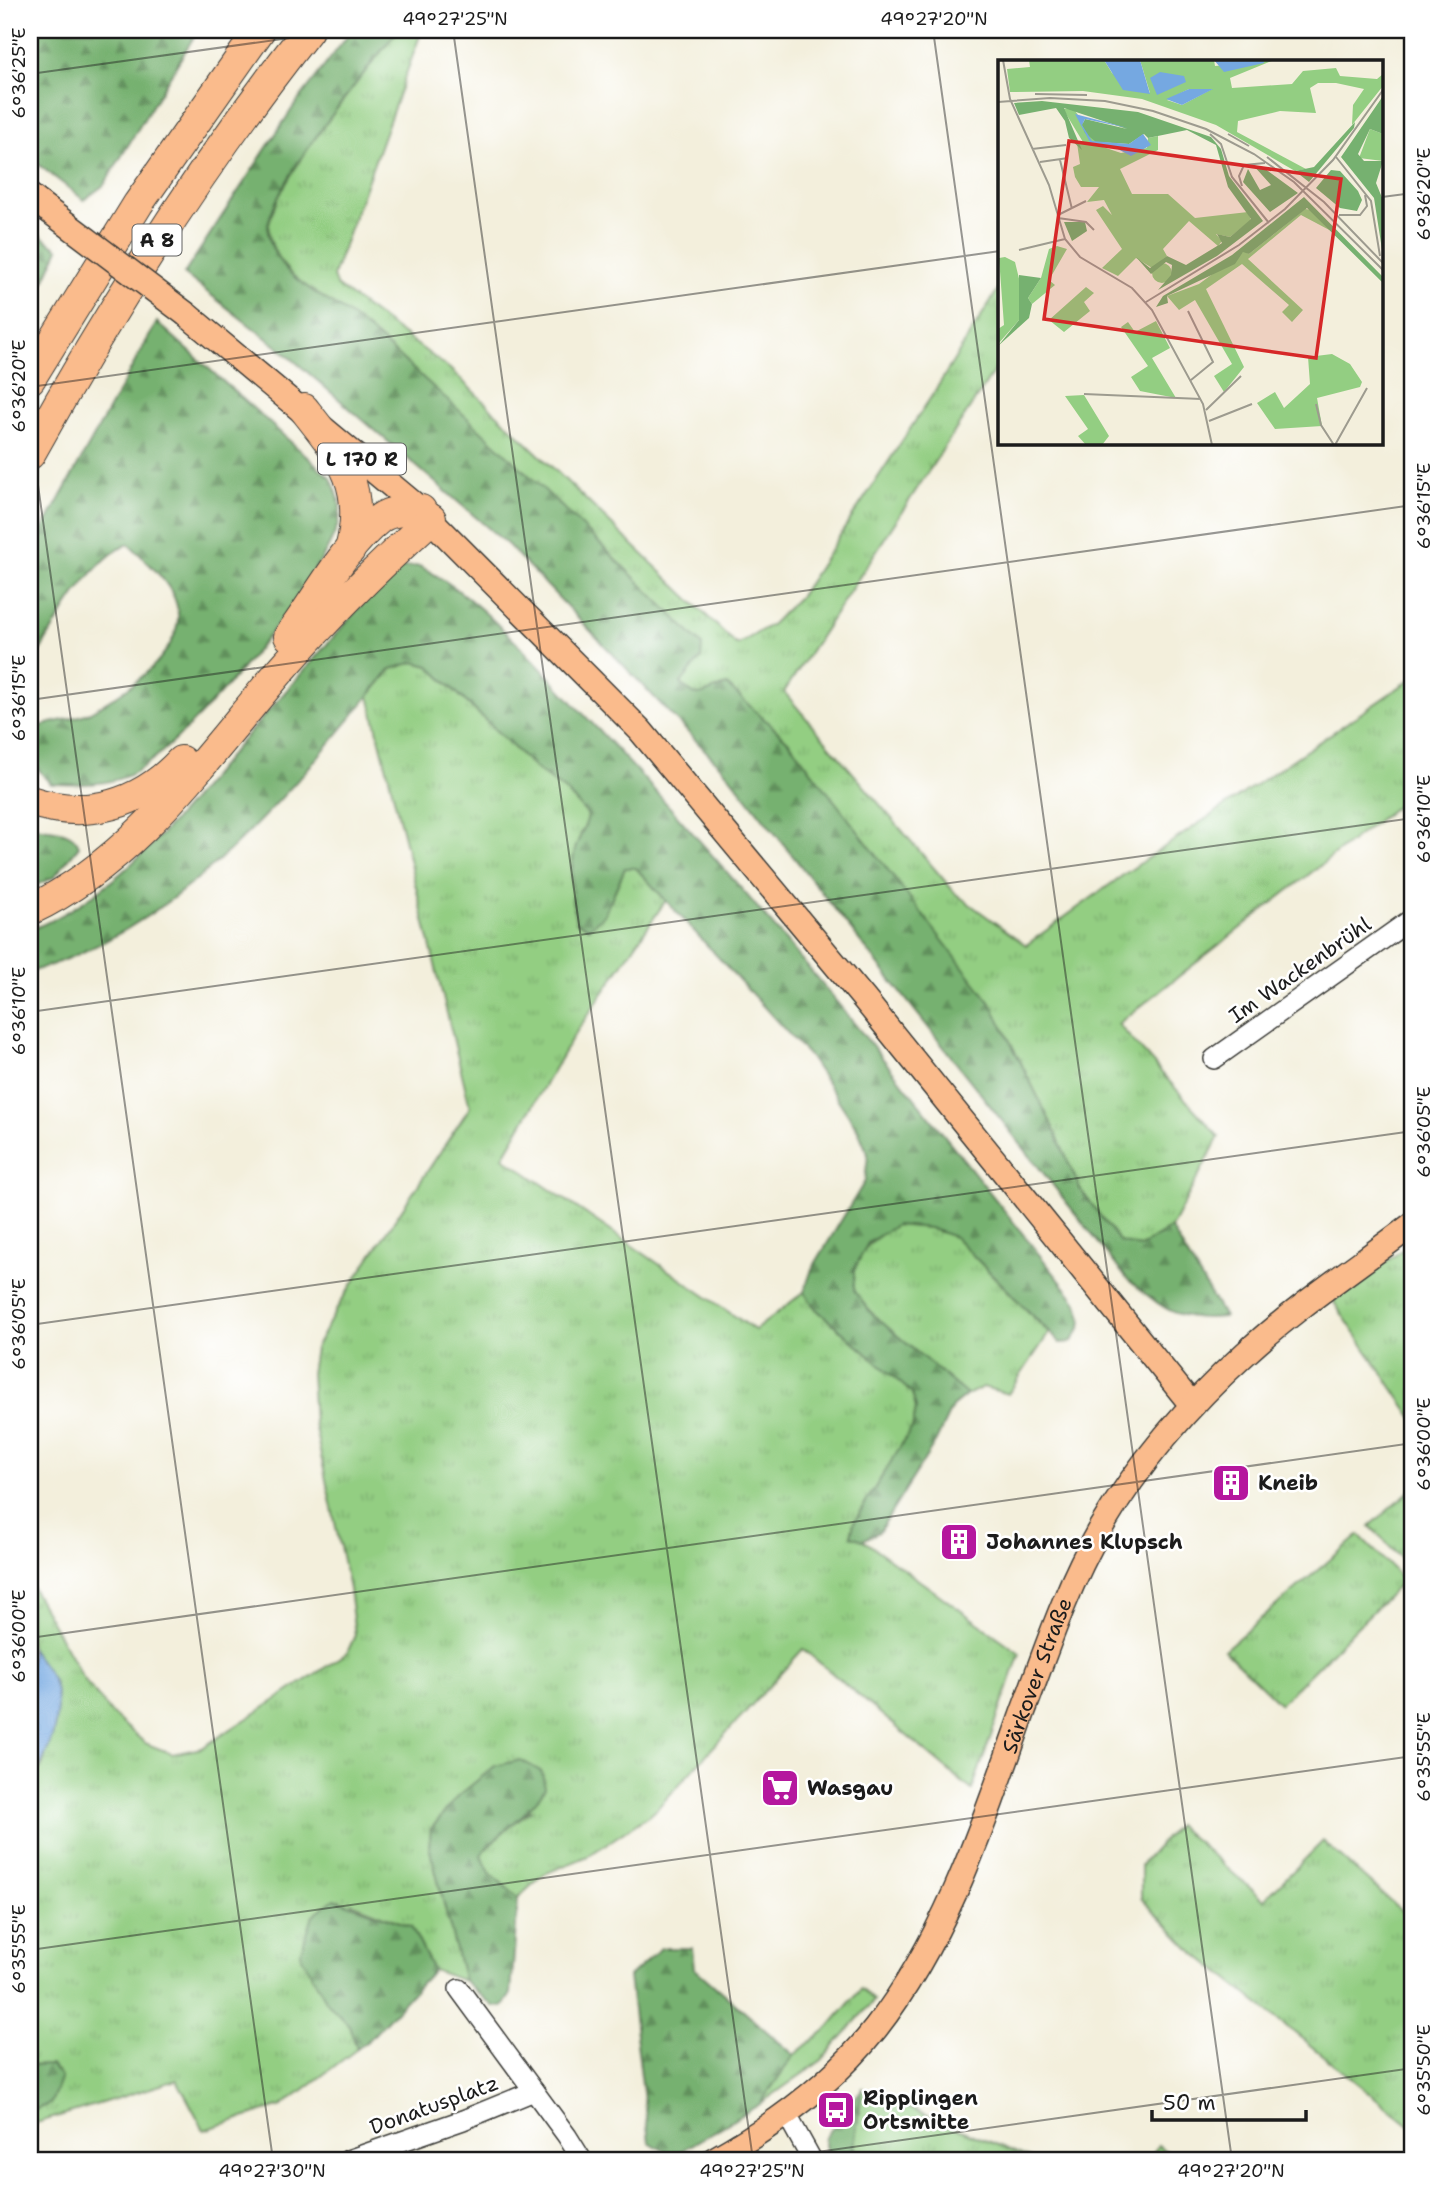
<svg xmlns="http://www.w3.org/2000/svg" width="1443" height="2190" viewBox="0 0 1443 2190" font-family="'Shantell Sans',sans-serif">
<defs>
<pattern id="grass-tufts" width="24" height="20" patternUnits="userSpaceOnUse" patternTransform="scale(1.75)"><rect width="24" height="20" fill="#93ce82"/><path d="M3 7l-1-3M5 7V3M7 7l1-3M15 17l-1-3M17 17v-4M19 17l1-3" fill="none" stroke="#7eb070"/></pattern>
<pattern id="forest-firs" width="22" height="20" patternUnits="userSpaceOnUse" patternTransform="scale(1.75)"><rect width="22" height="20" fill="#76b170"/><path d="M5 1l3.5 6h-7zM16 11l3.5 6h-7z" fill="#608f5b"/></pattern>
</defs>
<rect width="100%" height="100%" fill="#fff"/>
<filter id="ink" filterUnits="userSpaceOnUse"><feTurbulence type="fractalNoise" baseFrequency=".0143" numOctaves="2"/><feDisplacementMap in="SourceGraphic" scale="14" xChannelSelector="R" yChannelSelector="G"/><feConvolveMatrix kernelMatrix="1 2 1 2 8 2 1 2 1" color-interpolation-filters="sRGB"/></filter>
<filter id="wash" filterUnits="userSpaceOnUse"><feTurbulence type="fractalNoise" baseFrequency=".00686" numOctaves="4" result="noise"/><feDisplacementMap in="SourceGraphic" scale="28" xChannelSelector="R" yChannelSelector="G"/><feGaussianBlur stdDeviation="1.57" result="paint"/><feColorMatrix in="noise" values="0 0 0 0 0 0 0 0 0 0 0 0 0 0 0 0 0 1.4 0 .05"/><feComposite in="paint" operator="in"/></filter>
<g filter="url(#wash)">
<rect width="100%" height="100%" fill="#f3efdc"/>
<g fill="url(#grass-tufts)" stroke="#58754f" stroke-width="2">
<path d="M 398,30 L 422,30 L 333,276 L 336,285 L 450,369 L 737,645 L 772,624 L 800,596 L 933,394 L 1000,286 L 1000,362 L 784,692 L 956,894 L 1026,945 L 1126,873 L 1413,678 L 1413,793 L 1118,1024 L 1219,1137 L 1171,1228 L 1140,1247 L 1120,1242 L 1080,1189 L 1053,1127 L 789,742 L 727,685 C 704,691 700,705 681,684 L 683,677 L 701,658 C 592,547 487,431 369,330 C 335,301 277,283 269,233 C 262,195 372,64 398,30 Z"/>
<path d="M 414,662 L 429,666 L 536,769 L 568,793 L 588,815 L 587,826 L 577,845 L 604,915 L 625,868 L 636,868 L 666,900 L 571,1040 L 503,1157 L 755,1330 L 804,1292 L 816,1309 L 912,1393 L 916,1408 L 913,1426 L 854,1522 L 851,1536 L 863,1540 L 1020,1653 L 972,1790 L 803,1649 L 654,1812 L 588,1856 L 544,1874 L 518,1898 L 490,1873 L 480,1855 L 495,1836 L 532,1810 L 429,1846 L 464,1981 L 433,1970 L 411,1926 L 352,1903 L 327,2002 L 349,2025 L 357,2049 L 282,2106 L 204,2130 L 177,2080 L 30,2125 L 30,2112 L 51,2103 L 51,2065 L 30,2066 L 30,1781 L 43,1765 L 54,1683 L 30,1647 L 30,1584 L 85,1681 L 114,1716 L 145,1743 L 172,1754 L 202,1748 L 347,1653 L 355,1635 L 349,1589 L 314,1423 L 311,1373 L 315,1348 L 343,1298 L 470,1107 L 369,696 L 391,669 Z"/>
<path d="M 895,1225 L 929,1228 L 955,1237 L 1049,1333 L 1008,1394 L 983,1387 L 967,1395 C 946,1377 858,1310 854,1288 C 848,1257 873,1239 895,1225 Z"/>
<path d="M 1413,1242 L 1413,1418 L 1333,1301 Z"/>
<path d="M 1413,1488 L 1413,1571 L 1370,1526 Z"/>
<path d="M 1359,1535 L 1404,1580 L 1280,1704 L 1224,1650 Z"/>
<path d="M 1177,1825 L 1264,1900 L 1323,1841 L 1413,1921 L 1413,2128 L 1189,1948 L 1141,1898 L 1141,1865 Z"/>
<path d="M 861,1989 L 874,2000 L 822,2060 L 760,2104 L 794,2055 L 829,2027 Z"/>
<path d="M 862,2089 L 1034,2160 L 852,2160 Z"/>
<path d="M 1158,2145 L 1176,2160 L 1149,2160 Z"/>
</g>
<g fill="url(#forest-firs)" stroke="#496646" stroke-width="2">
<path d="M 30,30 L 198,30 L 104,185 L 84,200 L 30,158 Z"/>
<path d="M 352,30 L 398,30 C 371,65 263,194 268,232 C 275,280 328,296 359,322 C 479,424 592,534 702,645 L 701,658 L 681,683 C 699,705 704,691 727,685 L 789,742 L 991,1003 L 1053,1127 L 1080,1189 L 1120,1242 L 1140,1247 L 1171,1228 L 1224,1317 C 1174,1322 1164,1308 1127,1279 L 728,774 L 508,545 L 284,352 L 184,274 L 294,106 Z"/>
<path d="M 30,228 L 59,249 L 30,311 Z"/>
<path d="M 157,322 L 331,478 C 338,494 343,506 338,524 C 319,586 191,738 135,772 C 112,786 77,785 51,784 C 34,767 30,756 30,732 C 48,719 71,722 90,712 C 129,690 199,644 172,593 C 162,575 144,559 129,544 C 90,558 51,633 30,668 L 30,552 Z"/>
<path d="M 419,566 C 480,595 544,673 591,722 C 765,905 919,1103 1076,1301 C 1085,1320 1084,1326 1071,1342 L 1060,1343 L 955,1237 L 929,1228 L 896,1225 L 868,1243 L 854,1270 L 854,1290 L 870,1312 L 967,1395 L 952,1407 L 936,1441 L 879,1532 L 863,1540 L 851,1536 L 854,1522 L 913,1426 L 916,1408 L 912,1393 L 816,1309 L 804,1292 L 812,1269 L 865,1181 L 868,1154 L 858,1130 L 809,1056 L 636,868 L 625,868 L 604,915 L 589,928 L 576,922 C 571,898 569,871 576,846 C 580,835 586,827 588,815 L 568,793 L 536,769 L 429,666 L 414,662 L 391,669 C 292,789 185,927 30,972 L 30,930 C 121,894 180,813 242,741 C 290,686 338,631 386,577 L 403,567 Z"/>
<path d="M 30,826 C 46,830 73,827 79,846 L 54,877 L 30,888 Z"/>
<path d="M 521,1760 L 542,1772 L 545,1788 C 526,1819 503,1827 481,1855 L 490,1873 L 518,1898 L 511,1994 L 503,2006 L 494,2007 L 464,1981 L 429,1846 L 431,1829 L 457,1797 L 495,1766 Z"/>
<path d="M 334,1899 L 411,1926 L 433,1970 L 370,2039 L 357,2049 L 349,2025 L 327,2002 L 300,1954 L 313,1915 Z"/>
<path d="M 661,1948 L 692,1948 L 694,1968 L 794,2055 L 760,2104 L 673,2156 L 649,2142 L 629,1977 Z"/>
<path d="M 51,2065 L 61,2077 L 51,2103 L 30,2112 L 30,2066 Z"/>
<path d="M 862,2089 L 852,2160 L 828,2160 L 824,2139 Z"/>
</g>
<path fill="#75a8e1" stroke="#48627e" stroke-width="2" d="M 30,1647 C 37,1658 50,1671 54,1684 C 63,1714 49,1758 30,1781 Z"/>
</g>
<g filter="url(#ink)">
<g fill="none" stroke-linecap="round" stroke-linejoin="round">
<defs>
<g id="minor">
<path d="M 1214,1059 L 1413,918"/>
<path d="M 459,1989 L 567,2136 L 582,2160"/>
<path d="M 786,2113 L 812,2160"/>
<path d="M 348,2160 L 463,2120 L 534,2091"/>
</g>
<g id="major">
<path d="M 30,196 L 48,210"/>
<path d="M 186,314 L 421,510 L 640,730 L 865,1000 L 1192,1405"/>
<path id="s1" d="M 713,2160 C 772,2127 834,2082 876,2028 C 948,1935 984,1821 1023,1712 C 1046,1650 1067,1586 1100,1529 C 1139,1463 1189,1404 1246,1353 C 1297,1306 1358,1266 1413,1224"/>
</g>
<g id="highway">
<path d="M 30,379 L 138,204 L 260,30"/>
<path d="M 304,409 C 342,457 367,486 350,550"/>
<path d="M 30,454 C 112,306 203,163 308,30"/>
<path d="M 289,636 C 317,599 342,549 379,519 C 390,510 408,510 421,510"/>
<path d="M 30,801 C 87,820 140,805 181,761"/>
<path d="M 30,910 C 136,860 206,757 281,670 C 328,616 378,567 431,519"/>
</g>
</defs>
<use href="#minor" stroke="#3c3c39" stroke-width="22"/>
<use href="#major" stroke="#3c3c39" stroke-width="27"/>
<use href="#highway" stroke="#3c3c39" stroke-width="32"/>
<use href="#minor" stroke="#fff" stroke-width="19"/>
<use href="#major" stroke="#fabb8c" stroke-width="24"/>
<use href="#highway" stroke="#fabb8c" stroke-width="30"/>
<defs>
<path id="major-bridge" d="M 48,210 L 186,314"/>
</defs>
<use href="#major-bridge" stroke="#3c3c39" stroke-width="27" stroke-linecap="butt"/>
<use href="#major-bridge" stroke="#fabb8c" stroke-width="24"/>
</g>
</g>
<path fill="none" stroke="#1c1c1c" stroke-width="2" stroke-opacity="0.45" d="M 453,30 L 753,2160M 933,30 L 1232,2160M 1413,30 L 1413,34M 30,74 L 347,30M 1382,197 L 1413,193M 30,387 L 1000,251M 30,428 L 273,2160M 30,700 L 1413,505M 30,1012 L 1413,818M 30,1325 L 1413,1131M 30,1638 L 1413,1443M 30,1950 L 1413,1756M 760,2160 L 1413,2068"/>
<defs>
<symbol id="building-square" viewBox="-11 -11 22 22"><rect x="-9" y="-9" width="18" height="18" rx="4" fill="#b5179e" stroke="#fff"/><path d="M-4-6H4V6H1V3H-1V6H-4ZM-2.5-4.3h1.7v1.8h-1.7ZM.8-4.3h1.7v1.8H.8ZM-2.5-1h1.7V.8h-1.7ZM.8-1h1.7V.8H.8Z" fill="#fff"/></symbol>
<symbol id="supermarket-square" viewBox="-11 -11 22 22"><rect x="-9" y="-9" width="18" height="18" rx="4" fill="#b5179e" stroke="#fff"/><path d="M-6-5.5h2.5l.6 2H6L4.5 2H-2.5L-4.4-4H-6ZM-1.5 3.2a1.3 1.3 0 1 0 .1 0ZM3 3.2a1.3 1.3 0 1 0 .1 0Z" fill="#fff"/></symbol>
<symbol id="bus-square" viewBox="-11 -11 22 22"><rect x="-9" y="-9" width="18" height="18" rx="4" fill="#b5179e" stroke="#fff"/><path d="M-5-6H5V4H4V6H2V4H-2V6H-4V4H-5ZM-3.5-4V0h7V-4ZM-3.5 1.2v1.5H-2V1.2ZM2 1.2v1.5H3.5V1.2Z" fill="#fff"/></symbol>
</defs>
<g fill-rule="evenodd">
<use href="#building-square" x="1209" y="1461" width="44" height="44"/>
<use href="#building-square" x="937" y="1520" width="44" height="44"/>
<use href="#supermarket-square" x="758" y="1766" width="44" height="44"/>
<use href="#bus-square" x="814" y="2088" width="44" height="44"/>
</g>
<g text-anchor="middle" dominant-baseline="central" stroke-width="5" stroke-linejoin="round" paint-order="stroke">
<g fill="#fff" stroke="#606060" stroke-width="2">
<rect x="132.5" y="224.5" width="49" height="31" rx="5"/>
<rect x="318" y="443.5" width="88" height="31" rx="5"/>
</g>
<g font-size="19" font-weight="bold" fill="#1c1c1c">
<text x="157" y="240">A 8</text>
<text x="362" y="459">L 170 R</text>
</g>
<g font-size="21" fill="#1c1c1c" stroke="#fff">
<text transform="translate(1300 970) rotate(-35)">Im Wackenbrühl</text>
<text stroke="none"><textPath href="#s1" startOffset="600">Särkover Straße</textPath></text>
<text transform="translate(434 2105) rotate(-20)">Donatusplatz</text>
</g>
<g font-size="21" font-weight="bold" fill="#1c1c1c" stroke="#fff" text-anchor="start">
<text x="1258" y="1483">Kneib</text>
<text x="986" y="1542">Johannes Klupsch</text>
<text x="807" y="1788">Wasgau</text>
<text x="863" y="2098">Ripplingen<tspan x="863" dy="24">Ortsmitte</tspan></text>
</g>
</g>
<g transform="translate(998 60)">
<rect width="385" height="385" fill="#f3efdc"/>
<path d="M 31,0 L 106,0 L 114,13 L 152,33 L 142,0 L 216,0 L 217,6 L 276,0 L 232,18 L 234,28 L 294,24 L 305,11 L 338,8 L 342,16 L 379,19 L 385,14 L 385,26 L 354,65 L 355,45 L 366,29 L 338,23 L 320,23 L 312,28 L 318,53 L 282,51 L 240,61 L 239,72 L 308,109 L 297,111 L 218,65 L 144,39 L 85,31 L 12,32 L 9,9 L 32,7 ZM 191,29 L 214,29 L 184,45 L 169,40 ZM 75,48 L 102,86 L 123,93 L 149,88 L 150,78 L 160,76 L 160,90 L 122,109 L 134,134 L 170,134 L 197,158 L 250,152 L 253,160 L 232,177 L 218,174 L 224,181 L 220,186 L 191,161 L 165,189 L 169,196 L 154,208 L 138,198 L 120,216 L 104,208 L 124,189 L 98,150 L 105,146 L 114,155 L 106,140 L 89,142 L 101,127 L 83,127 L 77,117 L 75,107 L 82,104 L 79,83 L 85,82 L 65,49 ZM 372,69 L 385,74 L 385,101 L 361,98 ZM 307,149 L 315,150 L 337,173 L 303,155 L 250,199 L 305,250 L 294,262 L 284,252 L 291,245 L 244,204 L 208,229 L 246,307 L 226,332 L 216,316 L 234,304 L 197,240 L 181,250 L 169,236 L 201,224 L 246,191 L 251,194 ZM 59,186 L 69,189 L 51,220 L 57,225 L 34,244 L 30,238 L 43,218 L 51,189 ZM 7,197 L 17,202 L 25,235 L 21,260 L 0,284 L 0,269 L 6,265 L 1,198 ZM154 213a10 10 0 1 1 20 0a10 10 0 1 1-20 0ZM 88,227 L 96,233 L 86,242 L 92,251 L 66,272 L 51,260 ZM 158,261 L 172,288 L 154,298 L 178,338 L 142,331 L 133,317 L 150,306 L 123,267 L 130,262 L 137,272 ZM 334,294 L 352,304 L 364,322 L 362,327 L 319,338 L 324,366 L 277,369 L 259,343 L 277,332 L 286,348 L 312,324 L 310,297 ZM 86,335 L 111,376 L 104,385 L 88,385 L 80,376 L 90,369 L 67,336 Z" fill="#93ce82" fill-rule="evenodd"/>
<path d="M 385,36 L 385,74 L 372,69 L 360,94 L 366,101 L 385,101 L 378,123 L 385,140 L 385,196 L 376,138 L 343,97 ZM 44,41 L 140,52 L 213,77 L 223,89 L 231,116 L 265,161 L 219,196 L 160,230 L 173,215 L 174,205 L 168,202 L 153,214 L 138,197 L 152,208 L 169,196 L 188,205 L 224,183 L 219,174 L 232,177 L 253,159 L 230,127 L 218,85 L 189,70 L 150,78 L 146,74 L 131,84 L 98,82 L 87,73 L 84,65 L 87,59 L 129,69 L 66,48 L 84,90 L 71,78 L 67,61 L 58,48 L 21,55 L 16,43 ZM 357,62 L 356,68 L 311,122 L 297,111 L 316,107 ZM 255,105 L 266,108 L 300,133 L 272,152 L 245,122 L 250,109 L 262,130 L 273,125 ZM 333,110 L 342,111 L 360,131 L 364,140 L 359,151 L 342,148 L 318,128 ZM 306,137 L 385,217 L 385,223 L 309,148 L 251,194 L 245,192 L 237,204 L 169,236 L 170,243 L 158,247 L 165,236 L 234,195 ZM 66,162 L 87,162 L 89,171 L 74,181 ZM 21,215 L 43,218 L 30,238 L 34,244 L 31,258 L 0,286 L 21,260 Z" fill="#76b170"/>
<path d="M 106,0 L 142,0 L 152,34 L 125,30 ZM 216,0 L 265,0 L 266,3 L 226,12 ZM 162,12 L 186,16 L 188,22 L 159,35 L 152,18 ZM 191,29 L 215,29 L 184,45 L 168,39 ZM 77,54 L 130,68 L 87,59 L 84,65 L 94,81 L 131,84 L 145,74 L 153,85 L 133,96 L 114,86 L 93,84 Z" fill="#75a8e1"/>
<path fill="none" stroke="#9d9b8f" stroke-width="2" d="M 5,0 L 12,39 L 51,125 L 67,179 L 82,197 L 134,228 L 154,250 L 205,344 L 214,385M 37,34 L 89,35M 0,42 L 52,38 L 107,41 L 155,51 L 208,69 L 256,94 L 296,122 L 385,210M 212,74 L 223,84 L 234,117 L 271,163M 230,74 L 251,86M 34,89 L 68,85M 269,97 L 326,142 L 385,203M 338,97 L 373,141 L 382,196M 62,100 L 74,149M 42,102 L 70,98M 244,126 L 241,116 L 246,105 L 267,103M 60,155 L 88,141M 341,155 L 362,155 L 369,146 L 367,135M 60,158 L 88,162 L 96,170M 21,190 L 67,179M 148,242 L 241,185 L 287,149 L 335,100 L 385,30M 190,251 L 215,302 L 193,320M 86,334 L 203,339M 318,344 L 323,365 L 336,385M 208,350 L 243,316M 211,361 L 254,344M 337,385 L 369,328"/>
<path fill="#d62828" fill-opacity="0.15" stroke="#d62828" stroke-width="3.5" d="M 71,81 L 343,119 L 318,298 L 46,259 Z"/>
<rect width="385" height="385" fill="none" stroke="#1c1c1c" stroke-width="3.5"/>
</g>
<rect width="1443" height="2190" fill="none" stroke="#fff" stroke-width="77"/>
<path d="M1152 2110v10h154v-10" fill="none" stroke="#1c1c1c" stroke-width="3.5"/>
<text x="1163" y="2110" font-size="21" fill="#1c1c1c" stroke="#ffffff" stroke-width="5" paint-order="stroke">50 m</text>
<rect x="38" y="38" width="1366" height="2114" fill="none" stroke="#1c1c1c" stroke-width="2.5"/>
<g font-size="18" text-anchor="middle" fill="#1c1c1c">
<text x="455" y="25">49°27'25"N</text>
<text x="934" y="25">49°27'20"N</text>
<text transform="translate(19 73) rotate(-90)" y="6">6°36'25"E</text>
<text transform="translate(1424 194) rotate(-90)" y="6">6°36'20"E</text>
<text transform="translate(19 386) rotate(-90)" y="6">6°36'20"E</text>
<text transform="translate(1424 506) rotate(-90)" y="6">6°36'15"E</text>
<text transform="translate(19 698) rotate(-90)" y="6">6°36'15"E</text>
<text transform="translate(1424 819) rotate(-90)" y="6">6°36'10"E</text>
<text transform="translate(19 1011) rotate(-90)" y="6">6°36'10"E</text>
<text transform="translate(1424 1132) rotate(-90)" y="6">6°36'05"E</text>
<text transform="translate(19 1324) rotate(-90)" y="6">6°36'05"E</text>
<text transform="translate(1424 1444) rotate(-90)" y="6">6°36'00"E</text>
<text transform="translate(19 1636) rotate(-90)" y="6">6°36'00"E</text>
<text transform="translate(1424 1757) rotate(-90)" y="6">6°35'55"E</text>
<text transform="translate(19 1949) rotate(-90)" y="6">6°35'55"E</text>
<text transform="translate(1424 2070) rotate(-90)" y="6">6°35'50"E</text>
<text x="272" y="2177">49°27'30"N</text>
<text x="752" y="2177">49°27'25"N</text>
<text x="1231" y="2177">49°27'20"N</text>
</g>
</svg>
